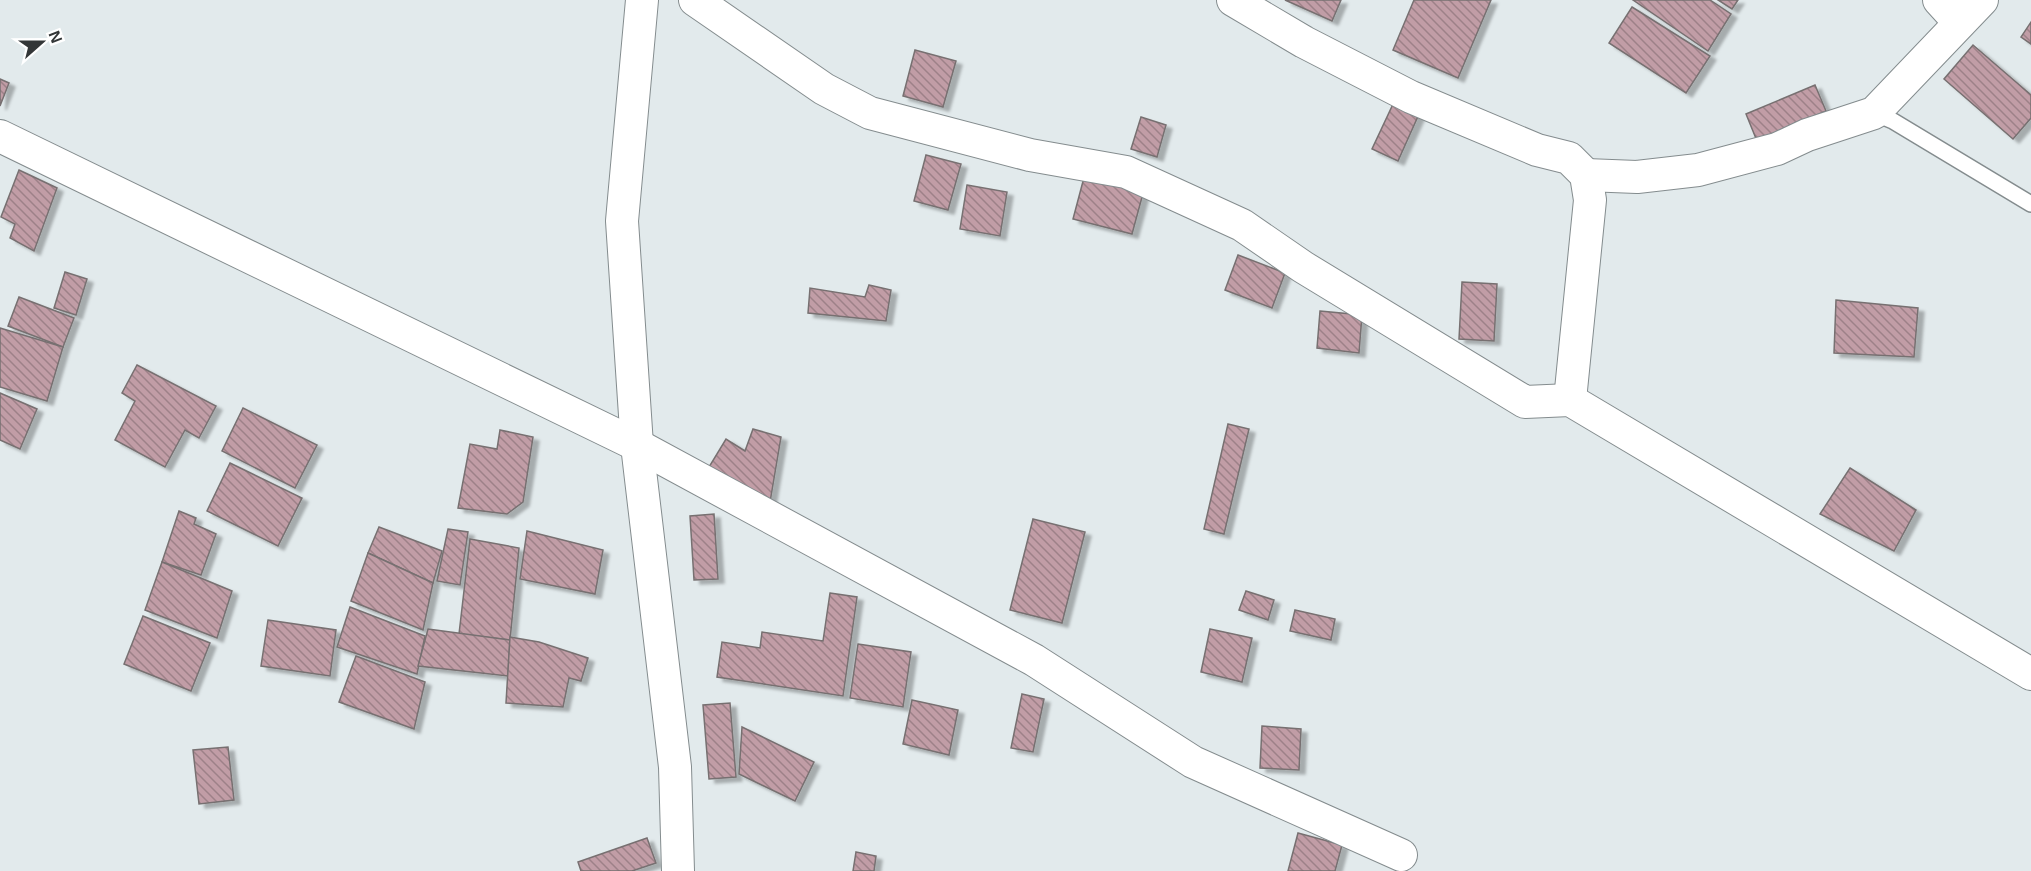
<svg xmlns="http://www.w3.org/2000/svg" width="2031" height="871" viewBox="0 0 2031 871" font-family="Arial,sans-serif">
<defs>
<pattern id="building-back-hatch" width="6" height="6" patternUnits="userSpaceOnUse" patternTransform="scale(1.5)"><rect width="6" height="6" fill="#c19da6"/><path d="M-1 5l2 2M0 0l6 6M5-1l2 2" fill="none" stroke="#9d8188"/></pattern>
<filter id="shadow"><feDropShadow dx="6" dy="4" stdDeviation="1.5" flood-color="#0004"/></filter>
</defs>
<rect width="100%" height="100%" fill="#e2eaec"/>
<g fill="url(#building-back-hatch)" stroke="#777071" stroke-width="1.5" filter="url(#shadow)">
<path d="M 1285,0 L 1341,0 L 1332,21 Z"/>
<path d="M 1414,0 L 1491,0 L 1458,78 L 1393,50 Z"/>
<path d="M 1633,0 L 1710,0 L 1731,14 L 1708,51 Z"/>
<path d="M 1718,0 L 1738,0 L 1732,9 Z"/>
<path d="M 1632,7 L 1710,56 L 1686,93 L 1609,43 Z"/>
<path d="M 2031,22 L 2031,44 L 2021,37 Z"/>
<path d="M 1973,45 L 2031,95 L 2031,118 L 2013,139 L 1944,79 Z"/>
<path d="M 915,50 L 956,61 L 943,107 L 903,96 Z"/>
<path d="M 0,79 L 9,83 L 0,106 Z"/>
<path d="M 1815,85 L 1826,111 L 1757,141 L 1746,114 Z"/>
<path d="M 1394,102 L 1419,114 L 1398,161 L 1372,149 Z"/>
<path d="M 1141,117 L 1166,125 L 1157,157 L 1131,149 Z"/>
<path d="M 926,155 L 961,164 L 948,210 L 914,201 Z"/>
<path d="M 19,170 L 57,188 L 34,251 L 10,238 L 15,224 L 1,217 Z"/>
<path d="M 1086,170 L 1145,186 L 1132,234 L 1073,219 Z"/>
<path d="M 967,185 L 1007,192 L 1000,236 L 960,229 Z"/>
<path d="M 1238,255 L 1285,273 L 1272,308 L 1225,290 Z"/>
<path d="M 65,272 L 87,279 L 76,315 L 54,308 Z"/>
<path d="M 1462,282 L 1497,284 L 1494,341 L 1459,339 Z"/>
<path d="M 869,285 L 891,290 L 886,321 L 808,313 L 810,288 L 865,297 Z"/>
<path d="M 19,297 L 74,318 L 63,347 L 8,326 Z"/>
<path d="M 1836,300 L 1918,308 L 1914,357 L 1834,353 Z"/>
<path d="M 1320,311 L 1362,315 L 1359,353 L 1317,348 Z"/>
<path d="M 0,328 L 63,347 L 47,401 L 0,387 Z"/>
<path d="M 137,365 L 216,406 L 199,438 L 185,430 L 165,467 L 115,440 L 135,401 L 122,393 Z"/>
<path d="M 0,393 L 37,409 L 20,449 L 0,440 Z"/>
<path d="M 243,408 L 317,445 L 295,488 L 222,451 Z"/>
<path d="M 1228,424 L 1249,429 L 1224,534 L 1204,529 Z"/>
<path d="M 753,429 L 781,437 L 769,508 L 709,467 L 726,439 L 745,451 Z"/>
<path d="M 500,430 L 533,437 L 523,502 L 507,514 L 458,508 L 470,444 L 497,449 Z"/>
<path d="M 230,463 L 302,498 L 278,546 L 207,511 Z"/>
<path d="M 1850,468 L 1916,510 L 1894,551 L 1820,514 Z"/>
<path d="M 179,511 L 196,518 L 194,524 L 216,534 L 201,575 L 162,562 Z"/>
<path d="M 714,514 L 718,579 L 694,580 L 690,516 Z"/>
<path d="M 1033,519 L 1085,532 L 1062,623 L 1010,610 Z"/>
<path d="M 379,527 L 442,551 L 433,583 L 368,553 Z"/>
<path d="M 448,529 L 468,532 L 460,585 L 437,581 Z"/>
<path d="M 527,531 L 603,550 L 595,594 L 520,579 Z"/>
<path d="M 470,539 L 519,548 L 510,640 L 459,634 Z"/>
<path d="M 368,553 L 433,583 L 423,630 L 351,601 Z"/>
<path d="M 162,562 L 232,591 L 217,638 L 145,610 Z"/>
<path d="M 1246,591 L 1274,600 L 1268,620 L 1239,610 Z"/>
<path d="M 830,593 L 857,597 L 843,696 L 717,677 L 722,642 L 760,648 L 762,632 L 823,641 Z"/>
<path d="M 350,607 L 425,636 L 417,674 L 337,647 Z"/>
<path d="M 1295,610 L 1335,619 L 1331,640 L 1290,631 Z"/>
<path d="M 143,616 L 210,643 L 191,691 L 124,664 Z"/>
<path d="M 268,620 L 336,630 L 330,676 L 261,666 Z"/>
<path d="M 428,629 L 510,640 L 508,676 L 418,666 Z"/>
<path d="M 1210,629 L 1252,638 L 1242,682 L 1201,672 Z"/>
<path d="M 510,637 L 539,642 L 588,658 L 581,681 L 569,678 L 563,707 L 506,703 Z"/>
<path d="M 858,644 L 911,652 L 903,707 L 850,698 Z"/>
<path d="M 356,656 L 425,682 L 414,729 L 339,702 Z"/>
<path d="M 1022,694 L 1044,699 L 1033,752 L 1011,748 Z"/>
<path d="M 912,700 L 958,710 L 949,755 L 903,744 Z"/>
<path d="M 730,703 L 736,777 L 709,779 L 703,705 Z"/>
<path d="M 1262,726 L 1301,729 L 1299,770 L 1260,768 Z"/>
<path d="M 742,727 L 814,762 L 795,801 L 739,774 Z"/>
<path d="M 228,747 L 234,800 L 199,804 L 193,750 Z"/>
<path d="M 1298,833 L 1342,845 L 1335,871 L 1288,871 Z"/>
<path d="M 647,838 L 656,863 L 632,871 L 581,871 L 578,862 Z"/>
<path d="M 856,852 L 876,856 L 874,871 L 853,871 Z"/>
</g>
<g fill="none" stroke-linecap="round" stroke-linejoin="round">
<defs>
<path id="service" d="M 1874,113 L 1893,121 L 2031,204"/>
<g id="minor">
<path d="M 642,0 L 622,221 L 637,445 L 675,767 L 678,871"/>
<path d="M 695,0 L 824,89 L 870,113 L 1030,155 L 1126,172 L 1242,225 L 1303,267 L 1525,402 L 1570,400 L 2031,674"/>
<path d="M 1233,0 L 1304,42 L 1411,97 L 1537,150 L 1569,158 L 1586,175 L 1590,200 L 1570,400"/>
<path d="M 1939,0 L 1959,22"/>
<path d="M 0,136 L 637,445 L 1034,660 L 1193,762 L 1401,855"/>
<path d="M 1586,175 L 1637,177 L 1698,170 L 1777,149 L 1807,135 L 1874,113 L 1982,0"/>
</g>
</defs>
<use href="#service" stroke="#848c8e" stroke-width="18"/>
<use href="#minor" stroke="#848c8e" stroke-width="34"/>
<use href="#service" stroke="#fff" stroke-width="15"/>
<use href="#minor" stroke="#fff" stroke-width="32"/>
</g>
<g transform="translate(42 42) rotate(69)" stroke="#ffffff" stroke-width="4.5" paint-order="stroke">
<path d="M0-4.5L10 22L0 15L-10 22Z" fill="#333637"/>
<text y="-9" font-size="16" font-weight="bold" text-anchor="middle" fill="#333637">N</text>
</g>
</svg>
